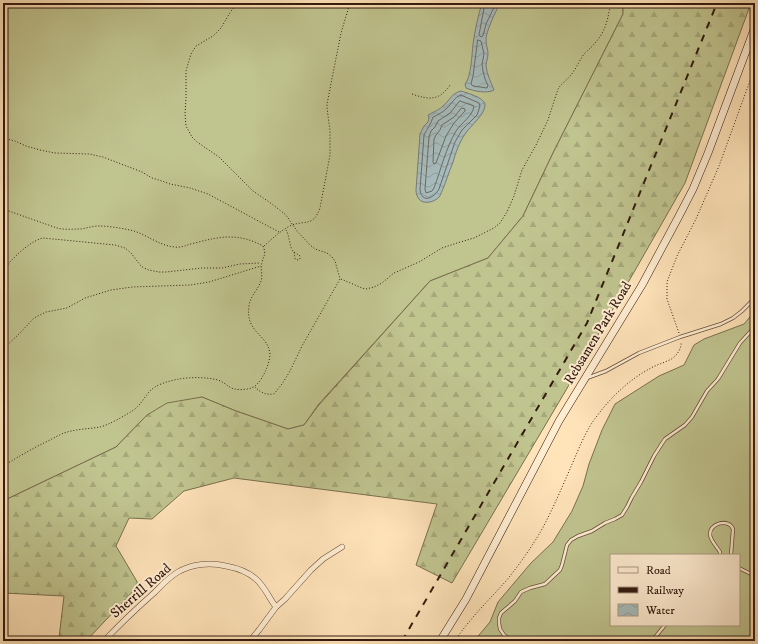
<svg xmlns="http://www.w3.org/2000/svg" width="758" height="644" viewBox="0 0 758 644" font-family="'IM FELL DW Pica',serif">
<defs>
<pattern id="forest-firs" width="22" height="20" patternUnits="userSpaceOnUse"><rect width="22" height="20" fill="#c0c48f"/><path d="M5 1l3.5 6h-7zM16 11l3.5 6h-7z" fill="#a5a87a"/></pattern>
<pattern id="water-waves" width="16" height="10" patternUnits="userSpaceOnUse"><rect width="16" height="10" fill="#a6bbbb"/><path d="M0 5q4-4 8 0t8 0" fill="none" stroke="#8fa0a0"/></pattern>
</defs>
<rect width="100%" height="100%" fill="#ffe3b9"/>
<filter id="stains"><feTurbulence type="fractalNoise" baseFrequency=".005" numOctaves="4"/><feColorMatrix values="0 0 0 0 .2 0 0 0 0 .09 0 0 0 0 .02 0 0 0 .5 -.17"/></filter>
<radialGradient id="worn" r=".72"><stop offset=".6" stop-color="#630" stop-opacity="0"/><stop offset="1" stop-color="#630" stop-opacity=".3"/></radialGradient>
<g fill="#c0c48f" stroke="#7a6f4e" fill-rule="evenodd">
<path d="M 3,3 L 623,3 L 623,14 L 553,153 L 523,216 L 488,258 L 430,281 L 318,405 L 304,425 L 288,429 L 236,411 L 202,397 L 147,415 L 116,447 L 3,501 Z"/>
<path d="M 755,311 L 755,641 L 474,641 L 490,622 L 498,602 L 531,563 L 553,542 L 572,511 L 583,486 L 589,464 L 602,430 L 615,404 L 659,376 L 684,365 L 694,345 L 704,339 L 744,324 ZM 611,555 L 739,555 L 739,625 L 611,625 Z"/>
</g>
<path fill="url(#forest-firs)" stroke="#7a6f4e" d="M 623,3 L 751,3 L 685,183 L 582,363 L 452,583 L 416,565 L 437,504 L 234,478 L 184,491 L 152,519 L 129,518 L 116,546 L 139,585 L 86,641 L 48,641 L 59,638 L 64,596 L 3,593 L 3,501 L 116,447 L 147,415 L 167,403 L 202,397 L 236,411 L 288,429 L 304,425 L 318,406 L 430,281 L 488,258 L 523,216 L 553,153 L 623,14 Z"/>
<g fill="url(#water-waves)" stroke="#787b76">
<path d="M 482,3 L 500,3 C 496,11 485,33 486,41 C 486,45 488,49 488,54 C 488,58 486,62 486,66 C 487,75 491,82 494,90 C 487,94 473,91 466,88 L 465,84 C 471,78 472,54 473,44 C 475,30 478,16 482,3 Z"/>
<path d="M 461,91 C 467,93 483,97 485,104 C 486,114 470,126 465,134 C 459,143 456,152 453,162 C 449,172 446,182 442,191 C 441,193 441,195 439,197 C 435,202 423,205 419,199 C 417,197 416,193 416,190 L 420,134 L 424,126 L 428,122 L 429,118 L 428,115 C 433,112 440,110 444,105 C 450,100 452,93 461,91 Z"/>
</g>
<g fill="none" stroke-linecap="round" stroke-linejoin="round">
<g stroke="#6c6a64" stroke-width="1">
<path d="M 485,3 L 479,35 L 481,37 L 483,36 L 486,24 L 496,3"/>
<path d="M 478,40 L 481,41 L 484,54 L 482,64 L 483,71 L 485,79 L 488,85 L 487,88 L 473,86 L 471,84 L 473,76 Z"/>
<path d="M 461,95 L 479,103 L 480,106 L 477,115 L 462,130 L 455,142 L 439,189 C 434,198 422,204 420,190 L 424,135 C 427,129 431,124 433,117 C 438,115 443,112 447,108 C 452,104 454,97 461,95 Z"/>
<path d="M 460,101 L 474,106 C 473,116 461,123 456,131 C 446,148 441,169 434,188 L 432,191 L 426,193 L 425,189 L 429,137 L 431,131 L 435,127 L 438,121 L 450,113 Z"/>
<path d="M 462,108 L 465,109 L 465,111 L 454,123 L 446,136 L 436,163 L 434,164 L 433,162 L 434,139 L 436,135 L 440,130 L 442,125 L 454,117 Z"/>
</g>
<defs>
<g id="lane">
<path d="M 587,378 L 606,371 L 639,353 L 680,337 L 721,324 L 733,318 L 742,311 L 755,298"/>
<path d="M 720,555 L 720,552 C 717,547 711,541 710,535 C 709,523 729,518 733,529 L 731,555"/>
<path d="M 739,568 L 755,576"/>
<path d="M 512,641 L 504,635 L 500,629 L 499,623 L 499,618 L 501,613 L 515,601 L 521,592 L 530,588 L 545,584 L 560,570 L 562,565 L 567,545 L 571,540 L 578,536 L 592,531 L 605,523 L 615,519 L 622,515 L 627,507 L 632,497 L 641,482 L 654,456 L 661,445 L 665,439 L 685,425 L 692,417 L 707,391 L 718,379 L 740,343 L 751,331 L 755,324"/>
<path d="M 652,641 L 665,625"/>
</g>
<g id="street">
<path d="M 104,641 C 120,624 137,608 155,592 C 162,585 169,577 178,572 C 192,564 210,562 226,566 C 237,568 248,572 256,579 C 265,587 269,598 276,607"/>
<path d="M 250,641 L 259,630 L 276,607 L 285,599 L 311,570 L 323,559 L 342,547"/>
</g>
<path id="secondary" d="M 440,641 L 466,599 L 559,421 L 642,285 L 679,216 L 693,189 L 708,153 L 755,27"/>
</defs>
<use href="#lane" stroke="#664c39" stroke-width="4"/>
<use href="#street" stroke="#664c39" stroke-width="6"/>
<use href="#secondary" stroke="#331a0e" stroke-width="8"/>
<g stroke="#331a0e" stroke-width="1" stroke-dasharray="1 2" stroke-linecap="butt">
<path d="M 237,3 L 231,11 L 221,28 L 213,36 L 196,46 L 191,54 L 186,71 L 186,98 L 185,114 L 186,126 L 192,137 L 197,142 L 219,157 L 253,191 L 272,204 L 286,215 L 297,231 L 310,245 L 315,249 L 327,253 L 332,257 L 335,261 L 340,279 L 302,346 L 290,371 L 282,384 L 274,394 C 266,395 261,393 255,387"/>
<path d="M 412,94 C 429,100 439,101 450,85"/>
<path d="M 3,138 L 15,141 L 26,146 L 40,150 L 55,153 L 89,154 L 103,157 L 142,172 L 152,178 L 162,181 L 170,184 L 190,188 L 208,194 L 279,232"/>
<path d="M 3,209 L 57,228 C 65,230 73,229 81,229 C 87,228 93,226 99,226 C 109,226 120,228 130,230 C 145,233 159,246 175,247 C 183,248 188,244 195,243 C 221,236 239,233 263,246 C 267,256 263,255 262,263 C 260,269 263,275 261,281 C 258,290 250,296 249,306 C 245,333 268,334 270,354 C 270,360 267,368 264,374 C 262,378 258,384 255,386 C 250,390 240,390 234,389 C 228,387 224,382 218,380 C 206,377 191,377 179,379 C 169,381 156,384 149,392 C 144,398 141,404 135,409 C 128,414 109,425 100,427 C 88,429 76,429 64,433 C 59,435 54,438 48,441 C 33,448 18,457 3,466"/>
<path d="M 286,230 C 290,236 289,248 294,252 C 296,254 298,254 300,256 L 300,259 L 297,260 L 295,259 L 294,252"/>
<path d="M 264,246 C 273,238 281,230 292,225 C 306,220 313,227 320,208 L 330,155 L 330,131 L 327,108 L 327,104 L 341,33 L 350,3"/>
<path d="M 3,272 C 6,268 8,264 11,261 C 18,253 33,240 43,238 L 115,245 L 125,248 L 131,253 L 141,266 L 144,268 L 149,270 L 159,272 L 166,272 L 202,268 L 222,268 L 240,264 L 260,263"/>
<path d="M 341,279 L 362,288 L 366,289 L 374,287 L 382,283 L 394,273 L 419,262 L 442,248 L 457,243 L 474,238 L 494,228 L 500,223 L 507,212 L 514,196 L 522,170 L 536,145 L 548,120 L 558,89 C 561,84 567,80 571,75 C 576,69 579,61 584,54 C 588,50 592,47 595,43 C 605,32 609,18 610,3"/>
<path d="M 679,333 L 667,299 L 667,282 L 677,256 L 696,219 L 719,166 L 755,67"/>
<path d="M 3,349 L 19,334 L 34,318 L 46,312 L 67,308 L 85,298 L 111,290 L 132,287 L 190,285 L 209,282 L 261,266"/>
<path d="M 455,641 C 469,619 489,600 506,581 C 519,565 531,548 541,531 C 553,509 563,485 573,462 C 580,446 586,430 597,416 C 611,397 630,379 651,368 C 658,364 667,362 673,358 C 678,354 682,347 681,342"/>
</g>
<use href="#lane" stroke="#ffedd2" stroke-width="2.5"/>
<use href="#street" stroke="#ffedd2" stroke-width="5"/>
<use href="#secondary" stroke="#ffedd2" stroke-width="7"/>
<path stroke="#331a0e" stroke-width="2" stroke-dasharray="7 7" stroke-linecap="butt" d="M 402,641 L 587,323 L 717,3"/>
</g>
<g text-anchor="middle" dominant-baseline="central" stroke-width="4" stroke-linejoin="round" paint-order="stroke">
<g font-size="14" fill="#331a0e" stroke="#ffedd2">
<text transform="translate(598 333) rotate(-59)">Rebsamen Park Road</text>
<text transform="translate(141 591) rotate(-41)">Sherrill Road</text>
</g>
</g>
<rect width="758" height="644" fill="none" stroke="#ffe3b9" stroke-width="16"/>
<rect x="4" y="4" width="750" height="636" fill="none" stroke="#331a0e" stroke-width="2"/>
<rect x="8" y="8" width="742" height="628" fill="none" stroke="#331a0e"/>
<rect x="610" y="554" width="130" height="72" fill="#ffedd2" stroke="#ad9984"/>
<rect x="618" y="567" width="20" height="6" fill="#ffedd2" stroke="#ad9984"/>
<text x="646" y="574" font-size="12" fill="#331a0e">Road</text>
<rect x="618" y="587" width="20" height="6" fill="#331a0e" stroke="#ad9984"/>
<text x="646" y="594" font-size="12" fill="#331a0e">Railway</text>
<rect x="618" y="604" width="20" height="12" fill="url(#water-waves)" stroke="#ad9984"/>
<text x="646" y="614" font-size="12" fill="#331a0e">Water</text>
<rect width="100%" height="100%" filter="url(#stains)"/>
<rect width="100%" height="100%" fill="url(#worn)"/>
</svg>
